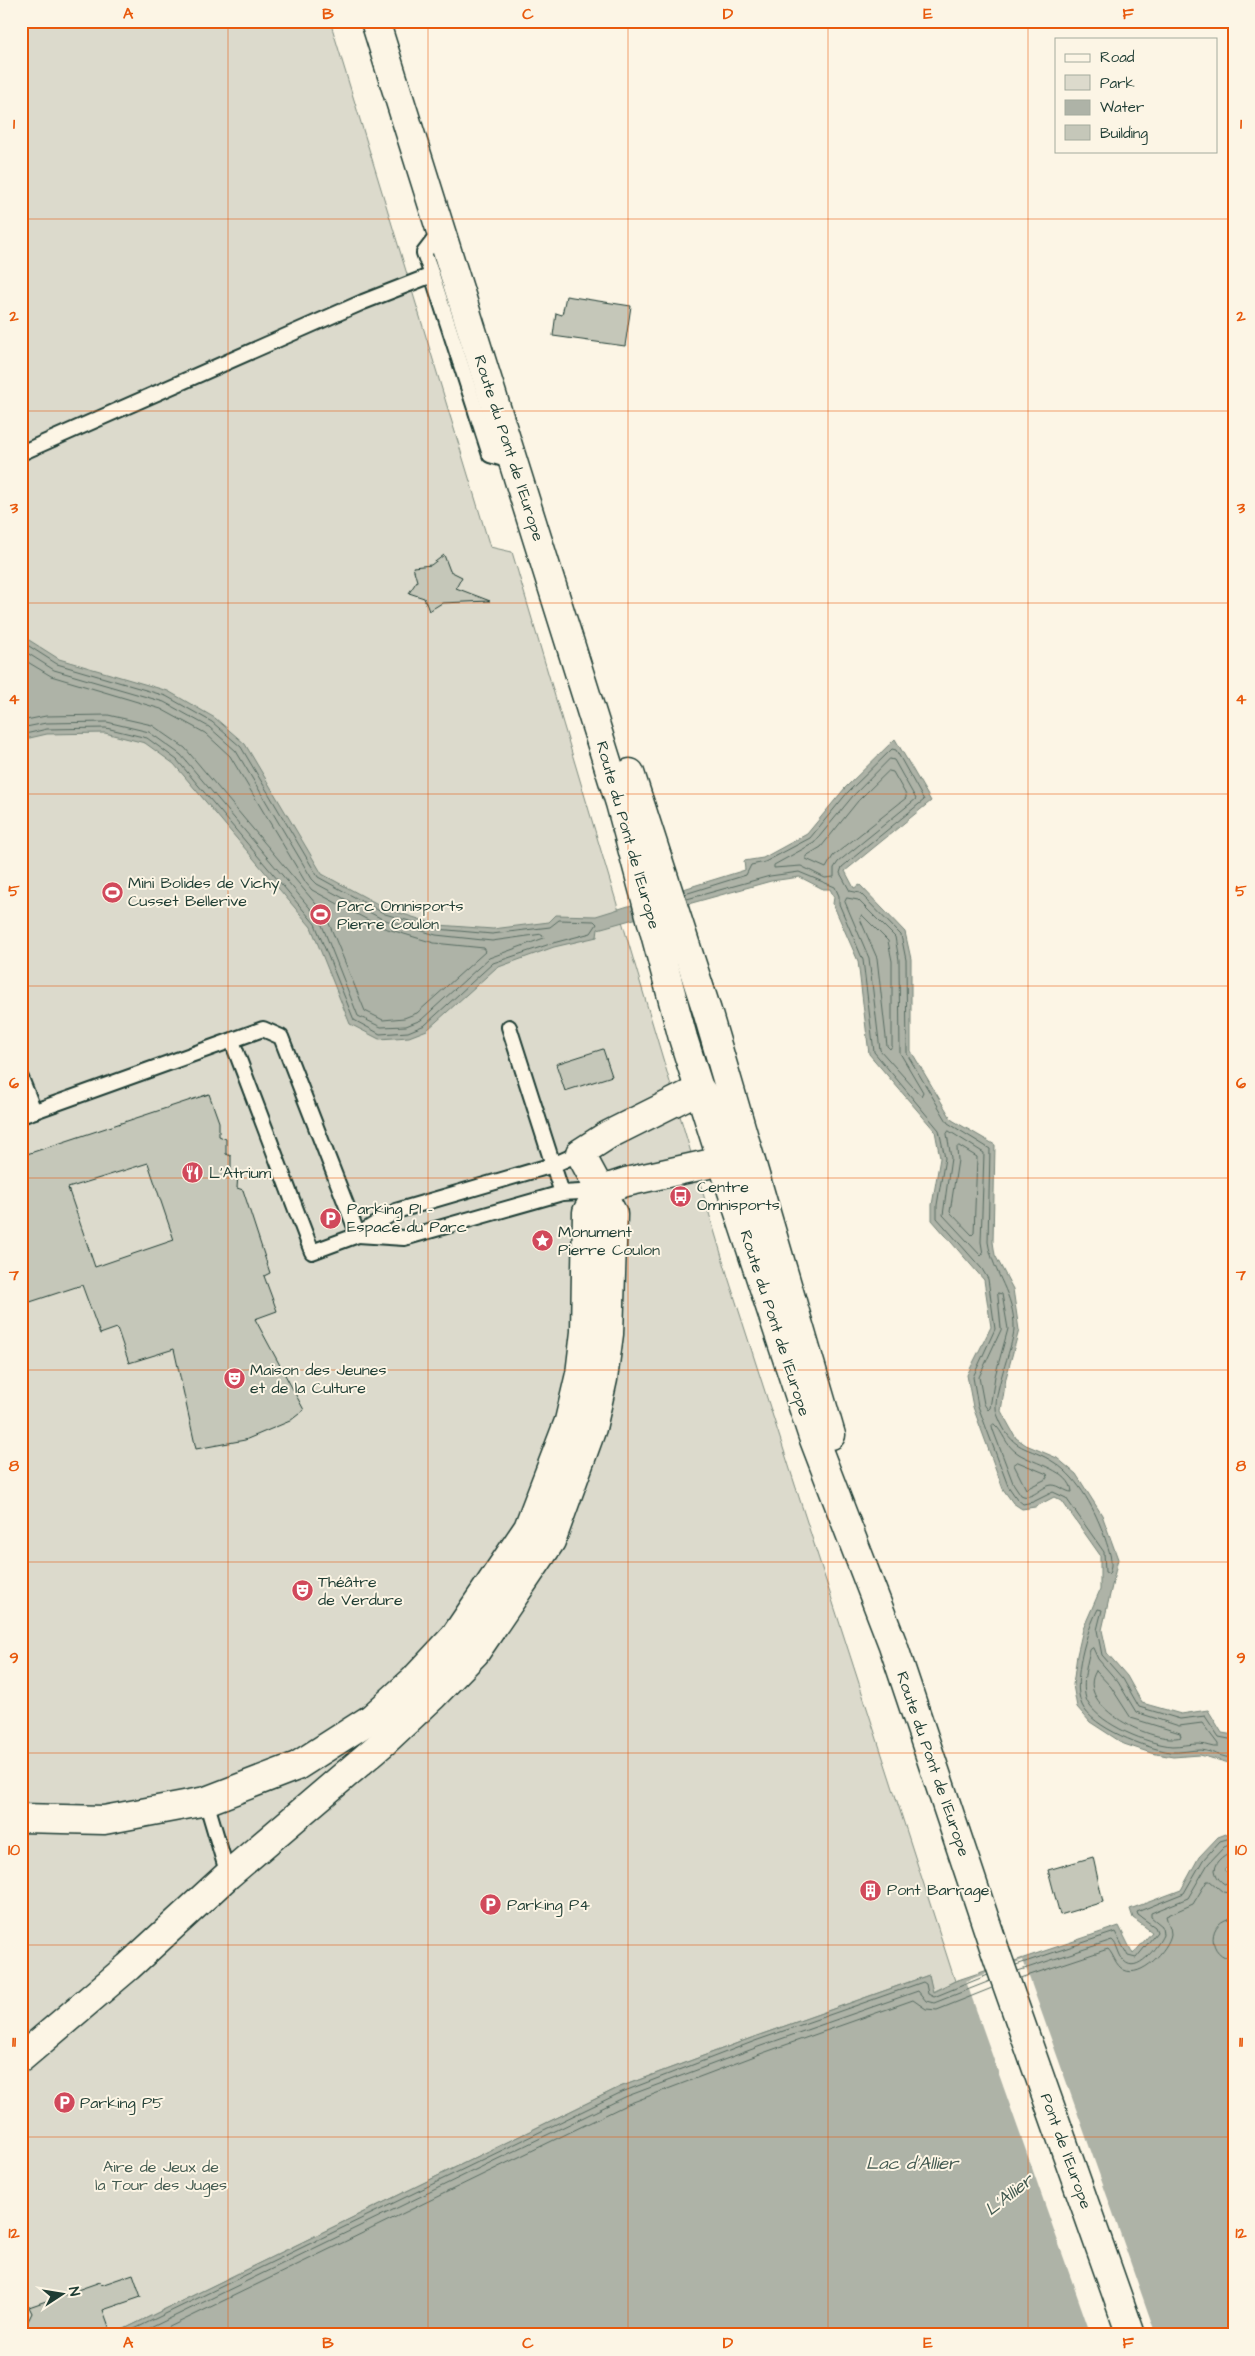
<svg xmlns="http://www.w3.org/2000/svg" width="1255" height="2356" viewBox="0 0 1255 2356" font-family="'Architects Daughter',sans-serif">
<rect width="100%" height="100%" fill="#fcf5e5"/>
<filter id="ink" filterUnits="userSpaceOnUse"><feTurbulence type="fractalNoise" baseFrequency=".02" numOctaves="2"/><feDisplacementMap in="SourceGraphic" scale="10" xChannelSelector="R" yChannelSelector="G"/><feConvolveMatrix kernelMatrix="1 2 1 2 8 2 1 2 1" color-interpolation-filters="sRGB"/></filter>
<g filter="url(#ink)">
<path fill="#dcdacc" stroke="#7e8c80" d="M 21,21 L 330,21 L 490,547 L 512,552 L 728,1277 L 955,1981 L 932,1992 L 929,1975 L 754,2037 L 620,2087 L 112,2335 L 21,2335 Z"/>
<g fill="#aeb3a7" stroke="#758479">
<path d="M 21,635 L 59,659 L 168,691 L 215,718 L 245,744 L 322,874 L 387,909 L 438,925 L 493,929 L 549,922 L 556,915 L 596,916 L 745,870 L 744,861 L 763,858 L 807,834 L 845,788 L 895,739 L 931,801 L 845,871 L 854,888 L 860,885 L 905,932 L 911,959 L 911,1051 L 952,1120 L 995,1145 L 993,1242 L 995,1255 L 1013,1289 L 1019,1330 L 1006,1378 L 1001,1411 L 1016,1438 L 1026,1445 L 1057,1458 L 1076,1474 L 1102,1515 L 1118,1559 L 1102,1630 L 1107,1653 L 1127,1676 L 1142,1703 L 1181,1714 L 1208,1710 L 1222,1733 L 1234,1735 L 1234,1762 L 1229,1763 L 1200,1755 L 1173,1757 L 1151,1753 L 1124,1744 L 1090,1722 L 1077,1707 L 1073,1685 L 1077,1655 L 1083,1629 L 1100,1590 L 1100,1555 L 1062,1501 L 1054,1497 L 1035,1507 L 1022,1509 L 1013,1503 L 1003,1489 L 973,1407 L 967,1375 L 991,1327 L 984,1280 L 932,1220 L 932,1205 L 940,1158 L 935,1131 L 869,1054 L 858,961 L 833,904 L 834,897 L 830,889 L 823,889 L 800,877 L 771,881 L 598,929 L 597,937 L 554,947 L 496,968 L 427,1030 L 409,1037 L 379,1039 L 350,1024 L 311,927 L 174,764 L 145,743 L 105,733 L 47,734 L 21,740 Z"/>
<path d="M 1234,1831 L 1234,1863 L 1225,1870 L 1234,1877 L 1234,1932 L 1231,1939 L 1234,1943 L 1234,2335 L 112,2335 L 620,2087 L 754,2037 L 929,1975 L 933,1992 L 955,1981 L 1119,1926 L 1133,1954 L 1152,1932 L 1133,1918 L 1130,1909 L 1181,1890 L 1199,1857 L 1218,1837 Z"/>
</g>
<path fill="#fcf5e5" d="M 1023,1960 L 1112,2210 L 1156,2335 L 1091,2335 L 966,1981 Z"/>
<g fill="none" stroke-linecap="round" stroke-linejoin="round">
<g stroke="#586c62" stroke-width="1">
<path d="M 21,641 L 57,664 L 166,696 L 212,722 L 241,747 L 318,877 L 385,914 L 437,929 L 492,934 L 550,927 L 559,920 L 594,921 L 597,924 L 591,933 L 553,943 L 493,963 L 425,1025 L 408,1032 L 380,1034 L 354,1020 L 315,924 L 177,760 L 147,738 L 106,728 L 47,729 L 21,735"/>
<path d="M 21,649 L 54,670 L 164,702 L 209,727 L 236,751 L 312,879 L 317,884 L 382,919 L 436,935 L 492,941 L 542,934 L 544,938 L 489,958 L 421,1020 L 406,1026 L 381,1027 L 358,1016 L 320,920 L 181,755 L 149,732 L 107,722 L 46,723 L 21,728"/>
<path d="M 21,658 L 51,676 L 161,709 L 205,733 L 230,756 L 306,883 L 312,890 L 381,927 L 434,943 L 484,948 L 486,951 L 417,1013 L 404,1018 L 383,1020 L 365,1011 L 326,916 L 185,748 L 152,725 L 108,715 L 46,716 L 21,721"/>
<path d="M 890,759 L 894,760 L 916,799 L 838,862 L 834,868 L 834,877 L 825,878 L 801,866 L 774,868 L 774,865 L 814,843 L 853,796 Z"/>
<path d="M 889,771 L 893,772 L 906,795 L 906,798 L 833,856 L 826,868 L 806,859 L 806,856 L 821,847 L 858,801 Z"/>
<path d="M 685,894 L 746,875 L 751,865 L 765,862 L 810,838 L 848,792 L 892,749 L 896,750 L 924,800 L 842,867 L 840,873 L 850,891 L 860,893 L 901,935 L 906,960 L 907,1054 L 948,1123 L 990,1149 L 988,1242 C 993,1274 1015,1294 1014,1329 C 1013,1348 991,1396 997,1414 C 1013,1455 1027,1444 1055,1463 C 1080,1480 1095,1510 1105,1538 C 1109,1551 1114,1561 1109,1574 L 1105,1572 L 1104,1552 L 1066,1498 L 1053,1492 L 1033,1502 L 1023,1504 L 1017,1499 L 1008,1486 L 978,1406 L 973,1377 L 995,1329 L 988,1279 L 982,1269 L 937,1218 L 937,1205 L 945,1158 L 939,1130 L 874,1052 L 863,960 L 839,904 L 839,896 L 835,887 L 799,872 L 770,876 L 687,899"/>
<path d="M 847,898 L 858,900 L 895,937 L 899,960 L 900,1053 L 923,1092 L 921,1096 L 880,1050 L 869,958 L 845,902 Z"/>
<path d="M 862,915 L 888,941 L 892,961 L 892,1046 L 890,1049 L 887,1046 L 877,958 L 860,919 Z"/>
<path d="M 949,1131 L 984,1153 L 981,1242 L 983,1254 L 981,1256 L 943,1215 L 951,1158 L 947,1134 Z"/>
<path d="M 959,1146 L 977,1157 L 974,1233 L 972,1235 L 950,1212 L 958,1160 L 957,1148 Z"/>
<path d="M 998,1293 L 1002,1294 L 1008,1329 L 995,1376 L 990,1408 L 988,1410 L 984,1404 L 979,1377 L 1001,1330 Z"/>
<path d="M 994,1424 C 1004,1432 1004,1445 1019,1454 C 1033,1463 1071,1471 1072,1492 C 1065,1492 1060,1485 1052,1485 C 1041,1486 1032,1501 1021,1495 L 1013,1483 L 993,1430 L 992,1426 Z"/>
<path d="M 1018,1462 L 1047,1474 L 1048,1478 L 1026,1489 L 1014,1465 Z"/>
<path d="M 1093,1648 L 1098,1659 L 1118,1682 L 1136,1712 L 1179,1726 L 1202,1723 L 1218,1744 L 1218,1747 C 1212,1748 1206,1744 1199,1744 C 1190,1744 1181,1746 1172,1746 C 1148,1744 1101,1725 1088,1703 C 1080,1689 1087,1664 1090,1650 Z"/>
<path d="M 1096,1671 L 1111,1687 L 1131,1718 L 1180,1733 L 1181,1737 C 1156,1745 1073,1707 1096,1671 Z"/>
<path d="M 1234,1740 L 1219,1737 L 1205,1716 L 1180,1719 L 1139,1707 L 1123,1679 L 1102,1655 L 1097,1630 L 1102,1610 L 1098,1609 C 1087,1630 1071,1681 1082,1705 C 1092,1728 1146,1748 1170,1752 C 1180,1753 1190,1750 1201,1750 C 1212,1751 1222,1758 1234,1758"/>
<path d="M 1234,1853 C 1225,1854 1216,1861 1215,1870 C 1216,1879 1224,1886 1234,1887"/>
<path d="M 1234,1918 C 1206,1919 1206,1958 1234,1959"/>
<path d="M 1016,1965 L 1115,1932 L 1128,1956 L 1136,1958 L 1157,1932 L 1155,1927 L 1138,1915 L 1137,1912 L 1184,1893 L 1203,1860 L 1220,1841 L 1234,1837"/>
<path d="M 1018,1971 L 1112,1940 C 1118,1945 1118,1955 1124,1961 C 1137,1975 1158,1946 1163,1935 L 1162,1926 L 1151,1917 L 1151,1913 L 1188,1898 L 1208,1864 L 1224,1847 L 1234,1843"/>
<path d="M 1021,1978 L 1108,1949 C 1114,1955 1115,1965 1124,1970 C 1141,1979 1169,1949 1171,1934 C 1171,1927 1167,1922 1166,1916 L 1193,1904 L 1207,1881 L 1210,1881 L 1223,1892 L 1234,1894"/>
<path d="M 122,2335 L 622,2092 L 755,2041 L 923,1982 L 926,1984 L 928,1994 L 934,1997 L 988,1975"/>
<path d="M 136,2335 L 625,2097 L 758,2047 L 918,1991 L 926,2001 L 934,2003 L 990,1981"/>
<path d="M 153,2335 L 628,2104 L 760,2054 L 913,2000 L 926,2009 L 937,2010 L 992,1988"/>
</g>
</g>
<g fill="#c5c7b9" stroke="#1f3d34" fill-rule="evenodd">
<path d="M 566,296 L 631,306 L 625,346 L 553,336 L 556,313 L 562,315 Z"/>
<path d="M 444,555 L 450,571 L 462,577 L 456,588 L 490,601 L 442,603 L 429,611 L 424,598 L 409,593 L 417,581 L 413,567 L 431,565 Z"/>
<path d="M 603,1049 L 612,1076 L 565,1091 L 556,1064 Z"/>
<path d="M 209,1094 L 219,1122 L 219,1136 L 226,1139 L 226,1154 L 231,1156 L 231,1172 L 238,1174 L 237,1188 L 243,1190 L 270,1273 L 264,1276 L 277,1311 L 255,1319 L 304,1410 L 290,1421 L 245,1440 L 196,1449 L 174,1349 L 129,1363 L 117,1328 L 100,1334 L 82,1285 L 21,1305 L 21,1156 ZM 148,1163 L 174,1240 L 95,1267 L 68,1188 Z"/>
<path d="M 1093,1857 L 1103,1902 L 1060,1915 L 1048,1870 Z"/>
<path d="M 133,2274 L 141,2297 L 103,2310 L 112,2335 L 21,2335 L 32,2313 L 29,2307 L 100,2282 L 101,2285 Z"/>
</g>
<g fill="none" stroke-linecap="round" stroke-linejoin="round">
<defs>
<g id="service">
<path d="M 440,232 L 424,253 L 432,275 L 490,455 L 514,462"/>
<path d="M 21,453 L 363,302 L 432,275"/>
<path d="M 509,1027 L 562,1193"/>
<path d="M 232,1041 L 312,1252 L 358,1235 L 396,1211 L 553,1165 L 580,1153"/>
<path d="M 21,1078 L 34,1111"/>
<path d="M 21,1116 L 263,1029 L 281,1037 L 358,1235"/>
<path d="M 358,1235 L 404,1238 L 562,1193 L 599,1191"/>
<path d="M 206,1801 L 228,1875"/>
</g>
<g id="minor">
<path d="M 21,1818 L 104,1820 L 206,1801 L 297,1766 L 372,1718 L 413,1681 L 455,1636 L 528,1528 L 569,1421 L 580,1374 L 585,1332 L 587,1212 L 599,1191 L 626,1182 L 722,1161 L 728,1137"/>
<path d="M 21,2058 L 128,1967 L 228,1875 L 385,1741 L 433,1696 L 475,1653 L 551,1541 L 592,1428 L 603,1379 L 609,1334 L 613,1214 L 580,1153 L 608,1135 L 700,1089 L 729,1130 L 744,1159"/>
</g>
<g id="primary">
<path d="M 375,21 L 620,803 L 683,1038 L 722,1161 L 813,1437 L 893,1645 L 998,1959 L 1131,2335"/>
<path d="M 630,773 L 707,1011 L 831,1435"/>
</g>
</defs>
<use href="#service" stroke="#1f3d34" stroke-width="18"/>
<use href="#minor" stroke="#1f3d34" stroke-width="31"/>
<use href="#primary" stroke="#1f3d34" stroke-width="31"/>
<use href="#service" stroke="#fcf5e5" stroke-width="14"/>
<use href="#minor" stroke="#fcf5e5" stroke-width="28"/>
<use href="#primary" stroke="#fcf5e5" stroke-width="28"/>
</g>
</g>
<path fill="none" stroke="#e8590c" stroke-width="1" stroke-opacity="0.55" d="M 228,21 L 228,2335M 428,21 L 428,2335M 628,21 L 628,2335M 828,21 L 828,2335M 1028,21 L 1028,2335M 21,219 L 1234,219M 21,411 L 1234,411M 21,603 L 1234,603M 21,794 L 1234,794M 21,986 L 1234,986M 21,1178 L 1234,1178M 21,1370 L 1234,1370M 21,1562 L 1234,1562M 21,1753 L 1234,1753M 21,1945 L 1234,1945M 21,2137 L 1234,2137"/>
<defs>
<symbol id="stadium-disc" viewBox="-11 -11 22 22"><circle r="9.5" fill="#d1495b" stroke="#fcf5e5"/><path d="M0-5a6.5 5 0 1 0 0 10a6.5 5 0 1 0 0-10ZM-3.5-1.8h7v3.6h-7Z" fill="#fff"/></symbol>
<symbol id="restaurant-disc" viewBox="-11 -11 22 22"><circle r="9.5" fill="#d1495b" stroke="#fcf5e5"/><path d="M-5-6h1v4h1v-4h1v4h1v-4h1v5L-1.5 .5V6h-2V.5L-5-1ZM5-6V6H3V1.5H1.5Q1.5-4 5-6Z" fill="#fff"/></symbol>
<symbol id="bus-disc" viewBox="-11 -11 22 22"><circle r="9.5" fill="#d1495b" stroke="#fcf5e5"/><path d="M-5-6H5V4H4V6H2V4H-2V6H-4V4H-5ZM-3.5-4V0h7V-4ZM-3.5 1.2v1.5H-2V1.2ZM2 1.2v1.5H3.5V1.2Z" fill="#fff"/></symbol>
<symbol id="parking-disc" viewBox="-11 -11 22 22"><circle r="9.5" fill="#d1495b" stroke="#fcf5e5"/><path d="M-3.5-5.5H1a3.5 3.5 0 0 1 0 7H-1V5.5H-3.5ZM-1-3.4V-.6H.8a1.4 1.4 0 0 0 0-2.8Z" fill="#fff"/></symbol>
<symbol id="sight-disc" viewBox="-11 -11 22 22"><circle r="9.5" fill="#d1495b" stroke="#fcf5e5"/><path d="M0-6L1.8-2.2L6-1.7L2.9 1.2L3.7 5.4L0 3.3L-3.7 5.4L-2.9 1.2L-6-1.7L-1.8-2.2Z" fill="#fff"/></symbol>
<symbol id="theatre-disc" viewBox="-11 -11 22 22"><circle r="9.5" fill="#d1495b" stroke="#fcf5e5"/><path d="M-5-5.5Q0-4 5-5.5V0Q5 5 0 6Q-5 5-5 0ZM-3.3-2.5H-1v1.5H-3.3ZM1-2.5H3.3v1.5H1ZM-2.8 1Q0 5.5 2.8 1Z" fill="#fff"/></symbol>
<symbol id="building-disc" viewBox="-11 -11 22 22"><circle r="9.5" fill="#d1495b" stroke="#fcf5e5"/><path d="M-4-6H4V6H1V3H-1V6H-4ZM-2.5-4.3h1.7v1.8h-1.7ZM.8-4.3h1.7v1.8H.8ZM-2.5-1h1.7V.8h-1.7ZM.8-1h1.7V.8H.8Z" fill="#fff"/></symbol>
</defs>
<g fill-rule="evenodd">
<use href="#stadium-disc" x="100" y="880" width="25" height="25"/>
<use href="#stadium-disc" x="308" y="902" width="25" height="25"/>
<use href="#restaurant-disc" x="180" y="1160" width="25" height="25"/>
<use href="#bus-disc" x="668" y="1184" width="25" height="25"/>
<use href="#parking-disc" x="318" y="1206" width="25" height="25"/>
<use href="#sight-disc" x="530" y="1228" width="25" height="25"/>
<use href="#theatre-disc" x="222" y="1366" width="25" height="25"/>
<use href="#theatre-disc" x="290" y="1578" width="25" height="25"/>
<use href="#building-disc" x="858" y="1878" width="25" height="25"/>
<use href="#parking-disc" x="478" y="1892" width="25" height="25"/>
<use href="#parking-disc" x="52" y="2090" width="25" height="25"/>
</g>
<g text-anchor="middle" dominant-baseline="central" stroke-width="4" stroke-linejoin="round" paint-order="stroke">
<g font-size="16" fill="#1f3d34" stroke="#fcf5e5">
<text transform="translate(509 448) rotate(72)">Route du Pont de l'Europe</text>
<text transform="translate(628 835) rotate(74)">Route du Pont de l'Europe</text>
<text transform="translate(775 1323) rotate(72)">Route du Pont de l'Europe</text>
<text transform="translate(933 1764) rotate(71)">Route du Pont de l'Europe</text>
<text transform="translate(1066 2151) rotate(70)">Pont de l'Europe</text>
</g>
<g font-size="16" fill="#1f3d34" stroke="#fcf5e5" text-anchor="start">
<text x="128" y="883">Mini Bolides de Vichy<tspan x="128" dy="18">Cusset Bellerive</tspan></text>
<text x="337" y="906">Parc Omnisports<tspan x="337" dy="18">Pierre Coulon</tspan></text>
<text x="209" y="1173">L'Atrium</text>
<text x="697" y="1187">Centre<tspan x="697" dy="18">Omnisports</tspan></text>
<text x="347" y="1209">Parking P1 -<tspan x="347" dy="18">Espace du Parc</tspan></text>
<text x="558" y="1232">Monument<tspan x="558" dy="18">Pierre Coulon</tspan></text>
<text x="250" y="1370">Maison des Jeunes<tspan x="250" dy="18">et de la Culture</tspan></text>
<text x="318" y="1582">Théâtre<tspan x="318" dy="18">de Verdure</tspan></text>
<text x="887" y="1890">Pont Barrage</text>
<text x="507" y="1905">Parking P4</text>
<text x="80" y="2103">Parking P5</text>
</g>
<g font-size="16" fill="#455c52" stroke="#fcf5e5">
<text x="161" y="2167">Aire de Jeux de<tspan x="161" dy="18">la Tour des Juges</tspan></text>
</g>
<g font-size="18" font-style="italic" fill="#435a51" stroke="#fcf5e5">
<text x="912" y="2163">Lac d'Allier</text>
<text transform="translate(1009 2195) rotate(-38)">L'Allier</text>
</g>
</g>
<rect width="1255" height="2356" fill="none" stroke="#fcf5e5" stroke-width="55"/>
<rect x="1055" y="38" width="162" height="115" fill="#fcf5e5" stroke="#a4ab9e"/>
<rect x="1065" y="54" width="25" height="8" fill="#fcf5e5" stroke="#a4ab9e"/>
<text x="1100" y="62" font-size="15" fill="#1f3d34">Road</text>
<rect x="1065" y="75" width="25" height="15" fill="#dcdacc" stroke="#a4ab9e"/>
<text x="1100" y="88" font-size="15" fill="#1f3d34">Park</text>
<rect x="1065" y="100" width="25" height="15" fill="#aeb3a7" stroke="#a4ab9e"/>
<text x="1100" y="112" font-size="15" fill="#1f3d34">Water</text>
<rect x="1065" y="125" width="25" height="15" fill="#c5c7b9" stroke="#a4ab9e"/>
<text x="1100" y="138" font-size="15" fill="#1f3d34">Building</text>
<g transform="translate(62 2294) rotate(78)" stroke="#fcf5e5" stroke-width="4" paint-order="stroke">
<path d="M0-4L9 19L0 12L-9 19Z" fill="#1f3d34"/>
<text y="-8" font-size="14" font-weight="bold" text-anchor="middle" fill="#1f3d34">N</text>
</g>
<rect x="28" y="28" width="1200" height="2300" fill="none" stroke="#e8590c" stroke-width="2"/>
<g font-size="16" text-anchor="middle" font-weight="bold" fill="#e8590c">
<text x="128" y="19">A</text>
<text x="328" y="19">B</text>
<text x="528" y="19">C</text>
<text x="728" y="19">D</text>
<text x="928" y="19">E</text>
<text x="1128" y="19">F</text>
<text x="14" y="129">1</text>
<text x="1241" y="129">1</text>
<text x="14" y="321">2</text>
<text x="1241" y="321">2</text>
<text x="14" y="513">3</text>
<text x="1241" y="513">3</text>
<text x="14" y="704">4</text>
<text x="1241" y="704">4</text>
<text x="14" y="896">5</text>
<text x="1241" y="896">5</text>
<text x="14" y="1088">6</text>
<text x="1241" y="1088">6</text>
<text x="14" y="1280">7</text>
<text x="1241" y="1280">7</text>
<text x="14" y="1471">8</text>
<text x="1241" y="1471">8</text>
<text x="14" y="1663">9</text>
<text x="1241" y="1663">9</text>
<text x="14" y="1855">10</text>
<text x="1241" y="1855">10</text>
<text x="14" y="2047">11</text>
<text x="1241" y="2047">11</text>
<text x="14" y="2238">12</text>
<text x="1241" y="2238">12</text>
<text x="128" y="2348">A</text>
<text x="328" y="2348">B</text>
<text x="528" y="2348">C</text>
<text x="728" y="2348">D</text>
<text x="928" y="2348">E</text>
<text x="1128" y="2348">F</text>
</g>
</svg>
